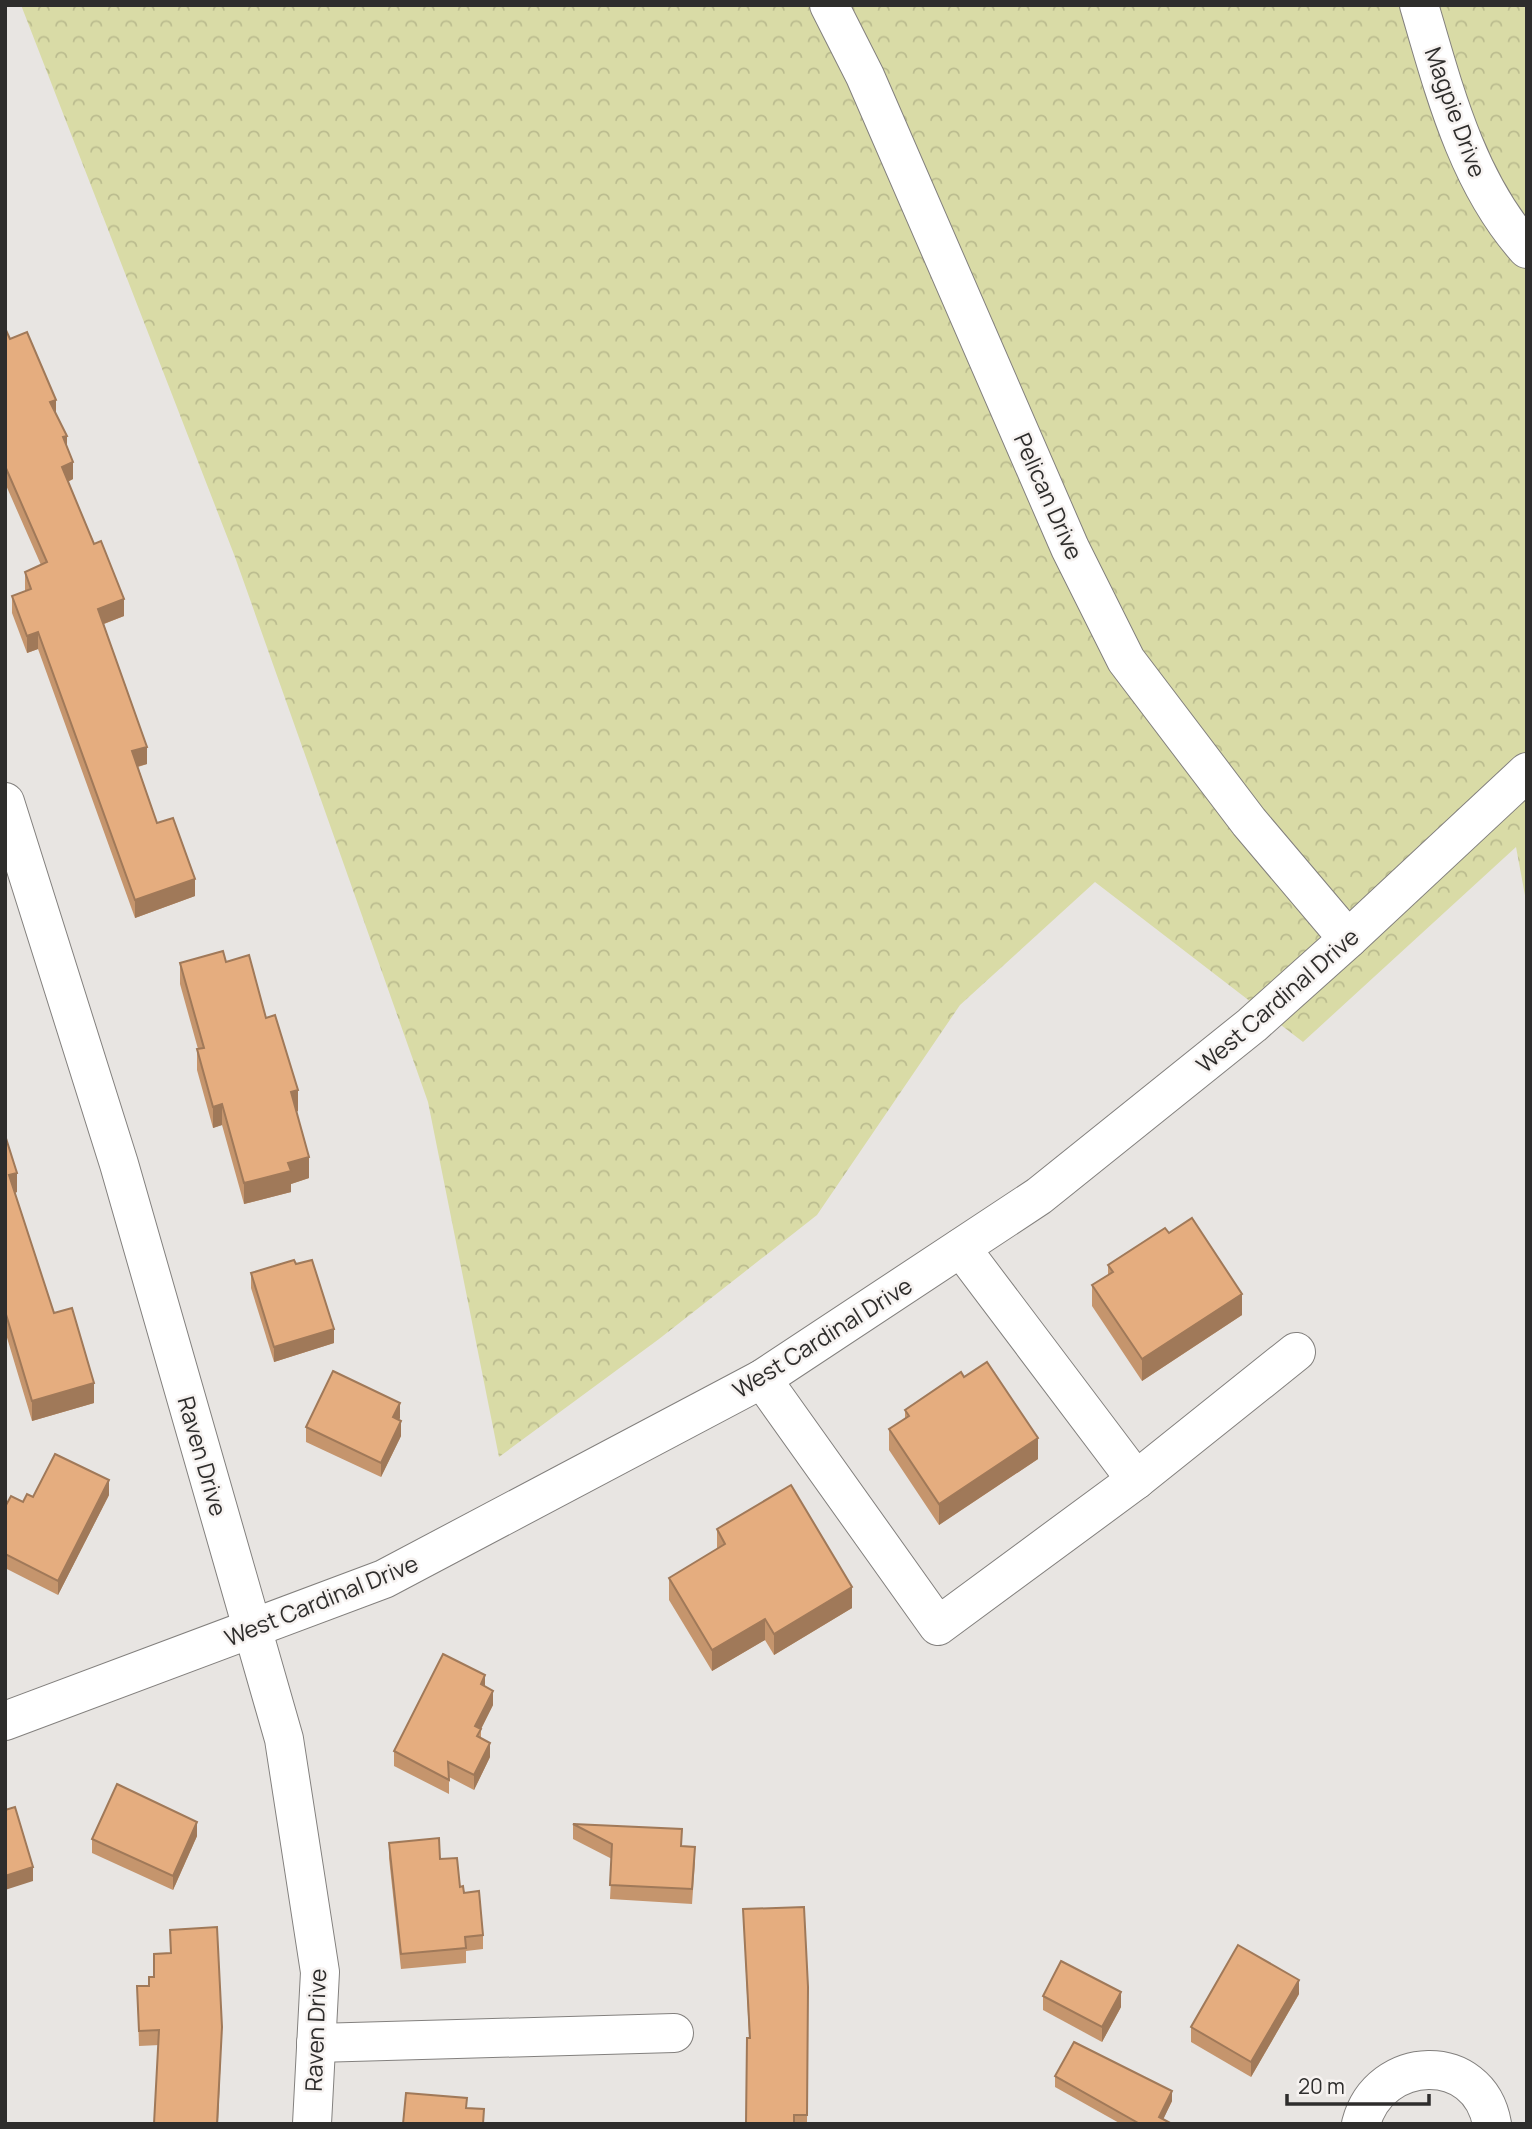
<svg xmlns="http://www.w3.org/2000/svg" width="1532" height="2129" viewBox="0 0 1532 2129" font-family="Manrope,sans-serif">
<defs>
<pattern id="forest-crowns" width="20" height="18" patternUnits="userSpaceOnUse" patternTransform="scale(1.75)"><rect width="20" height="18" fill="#d9dba6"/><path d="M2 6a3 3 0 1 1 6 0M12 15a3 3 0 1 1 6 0" fill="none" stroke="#bbbc8f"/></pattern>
</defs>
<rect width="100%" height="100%" fill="#e8e5e2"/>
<path fill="url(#forest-crowns)" d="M 21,5 L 1527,5 L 1527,906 L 1516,847 L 1303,1042 L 1095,882 L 960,1005 L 817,1215 L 659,1339 L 499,1457 L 428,1102 L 235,557 Z"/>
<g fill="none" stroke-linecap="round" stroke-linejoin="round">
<defs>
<g id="minor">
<path d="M 829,5 L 865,76 L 1070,548 L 1126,660 L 1249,822 L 1348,939"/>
<path d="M 1419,5 C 1444,90 1467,182 1527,249"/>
<path d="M 5,802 L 119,1164 L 284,1739 L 320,1972 L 312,2124"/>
<path d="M 961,1248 L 1136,1480"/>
<path d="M 762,1379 L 938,1626 L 1136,1480 L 1296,1352"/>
<path d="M 5,1721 L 384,1579 L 762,1379 L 1039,1196 L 1252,1025 L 1348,939 L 1527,772"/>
<path d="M 316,2043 L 674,2033"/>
<path d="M 1361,2124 C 1379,2054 1479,2050 1492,2124"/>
</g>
</defs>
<use href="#minor" stroke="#83807e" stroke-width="40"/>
<use href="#minor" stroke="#fff" stroke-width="38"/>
</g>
<g fill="#c5956d">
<path d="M 5,328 L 10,339 L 56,414 L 67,447 L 73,479 L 68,482 L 124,616 L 104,624 L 147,764 L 138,767 L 157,823 L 195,896 L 135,918 L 38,649 L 27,653 L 12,613 L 12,596 L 25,591 L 25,572 L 41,565 L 5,483 Z"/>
<path d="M 226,962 L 266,1018 L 298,1111 L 296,1112 L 309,1178 L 291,1184 L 291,1192 L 244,1204 L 222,1125 L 213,1128 L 197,1070 L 197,1049 L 198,1049 L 180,984 L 180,963 Z"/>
<path d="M 5,1135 L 17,1192 L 15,1193 L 54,1313 L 94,1403 L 32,1421 L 5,1331 Z"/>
<path d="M 1169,1233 L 1242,1315 L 1142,1381 L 1092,1306 L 1092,1285 L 1108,1275 L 1108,1265 Z"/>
<path d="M 251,1273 L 334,1343 L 274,1362 L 251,1288 Z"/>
<path d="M 964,1377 L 1038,1459 L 939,1525 L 889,1450 L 889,1429 L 905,1419 L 905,1410 Z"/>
<path d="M 400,1418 L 398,1420 L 401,1436 L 381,1477 L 306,1442 L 306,1427 Z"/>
<path d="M 109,1495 L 58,1595 L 5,1568 L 5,1507 L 23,1502 L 33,1497 Z"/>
<path d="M 717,1529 L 852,1608 L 774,1655 L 765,1640 L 712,1671 L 669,1600 L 669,1578 L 717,1549 Z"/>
<path d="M 485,1687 L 493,1705 L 481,1729 L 481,1738 L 490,1757 L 474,1790 L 449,1777 L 449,1794 L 394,1766 L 394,1751 Z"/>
<path d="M 573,1824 L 682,1846 L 695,1862 L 692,1904 L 610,1899 L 612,1859 L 573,1839 Z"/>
<path d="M 197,1836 L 173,1890 L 92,1853 L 92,1839 Z"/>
<path d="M 389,1843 L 440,1859 L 464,1893 L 483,1935 L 483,1949 L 466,1951 L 466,1963 L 401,1969 L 389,1858 Z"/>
<path d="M 743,1909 L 808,1987 L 807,2124 L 746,2124 L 749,2038 Z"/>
<path d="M 170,1930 L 222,2042 L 139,2046 L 137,1986 L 149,1986 L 154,1977 L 154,1954 L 170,1953 Z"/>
<path d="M 1299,1994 L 1251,2077 L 1191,2042 L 1191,2027 Z"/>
<path d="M 1043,1996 L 1121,2007 L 1102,2042 L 1043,2010 Z"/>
<path d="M 1055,2076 L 1172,2101 L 1163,2119 L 1172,2124 L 1121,2124 L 1055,2087 Z"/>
</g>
<g fill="#a07959">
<path d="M 56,400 L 56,417 L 50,402 Z"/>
<path d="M 67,436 L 67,453 L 63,437 Z"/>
<path d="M 73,462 L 73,479 L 62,484 L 62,467 Z"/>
<path d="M 124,599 L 124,616 L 98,626 L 98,609 Z"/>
<path d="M 38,632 L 38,649 L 27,653 L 27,636 Z"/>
<path d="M 147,747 L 147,764 L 132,768 L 132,751 Z"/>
<path d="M 195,879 L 195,896 L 135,918 L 135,900 Z"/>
<path d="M 298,1090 L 298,1111 L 291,1113 L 291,1092 Z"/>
<path d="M 222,1104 L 222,1125 L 213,1128 L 213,1107 Z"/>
<path d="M 309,1157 L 309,1178 L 291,1184 L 291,1192 L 244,1204 L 244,1183 L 288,1163 Z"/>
<path d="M 17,1173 L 17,1192 L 9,1194 L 9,1175 Z"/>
<path d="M 1242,1294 L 1242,1315 L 1142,1381 L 1142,1359 Z"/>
<path d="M 334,1329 L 334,1343 L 274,1362 L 274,1347 Z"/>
<path d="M 94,1383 L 94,1403 L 32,1421 L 32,1401 Z"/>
<path d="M 400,1403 L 400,1418 L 393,1432 L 393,1417 Z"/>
<path d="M 401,1421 L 401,1436 L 381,1477 L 381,1463 Z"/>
<path d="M 1038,1438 L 1038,1459 L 939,1525 L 939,1504 Z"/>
<path d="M 109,1480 L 109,1495 L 58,1595 L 58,1581 Z"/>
<path d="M 852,1587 L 852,1608 L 774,1655 L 774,1634 Z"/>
<path d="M 765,1619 L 765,1640 L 712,1671 L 712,1650 Z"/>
<path d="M 485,1675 L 485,1690 L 481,1684 Z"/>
<path d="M 493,1691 L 493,1705 L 475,1741 L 475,1726 Z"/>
<path d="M 490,1743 L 490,1757 L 474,1790 L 474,1775 Z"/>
<path d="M 197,1822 L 197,1836 L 173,1890 L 173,1876 Z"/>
<path d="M 33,1867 L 33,1881 L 5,1890 L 5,1876 Z"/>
<path d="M 1299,1980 L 1299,1994 L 1251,2077 L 1251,2062 Z"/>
<path d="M 1121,1992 L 1121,2007 L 1102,2042 L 1102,2027 Z"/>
<path d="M 222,2027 L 218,2124 L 217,2124 Z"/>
<path d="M 1172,2091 L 1172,2101 L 1161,2124 L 1159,2117 Z"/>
</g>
<g fill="#e5ad7f" stroke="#a07959" stroke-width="2">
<path d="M 5,328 L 10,339 L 27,332 L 56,400 L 50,402 L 67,436 L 63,437 L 73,462 L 62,467 L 94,544 L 101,541 L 124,599 L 98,609 L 147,747 L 132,751 L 157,823 L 173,818 L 195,879 L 135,900 L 38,632 L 27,636 L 12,596 L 31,589 L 25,572 L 47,562 L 5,466 Z"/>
<path d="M 223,951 L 226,962 L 249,955 L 266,1018 L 275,1015 L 298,1090 L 291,1092 L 309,1157 L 288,1163 L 291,1171 L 244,1183 L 222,1104 L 213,1107 L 197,1049 L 204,1048 L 180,963 Z"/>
<path d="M 5,1135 L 17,1173 L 9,1175 L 54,1313 L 72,1308 L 94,1383 L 32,1401 L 5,1311 Z"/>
<path d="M 1192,1218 L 1242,1294 L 1142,1359 L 1092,1285 L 1113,1272 L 1108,1265 L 1165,1228 L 1169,1233 Z"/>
<path d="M 294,1260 L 296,1264 L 312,1260 L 334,1329 L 274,1347 L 251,1273 Z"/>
<path d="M 987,1362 L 1038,1438 L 939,1504 L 889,1429 L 909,1416 L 905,1410 L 961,1372 L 964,1377 Z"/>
<path d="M 333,1371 L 400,1403 L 393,1417 L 401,1421 L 381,1463 L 306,1427 Z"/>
<path d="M 55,1454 L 109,1480 L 58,1581 L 5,1554 L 5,1507 L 11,1496 L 23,1502 L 27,1494 L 33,1497 Z"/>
<path d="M 791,1485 L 852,1587 L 774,1634 L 765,1619 L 712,1650 L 669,1578 L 725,1544 L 717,1529 Z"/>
<path d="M 443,1654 L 485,1675 L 481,1684 L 493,1691 L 475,1726 L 481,1729 L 477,1736 L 490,1743 L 474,1775 L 448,1762 L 449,1780 L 394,1751 Z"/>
<path d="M 117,1784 L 197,1822 L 173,1876 L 92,1839 Z"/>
<path d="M 15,1807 L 33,1867 L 5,1876 L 5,1810 Z"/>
<path d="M 573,1824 L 682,1829 L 681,1846 L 695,1847 L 692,1889 L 610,1885 L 612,1844 Z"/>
<path d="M 439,1838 L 440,1859 L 457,1858 L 460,1887 L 463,1886 L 464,1893 L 479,1891 L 483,1935 L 465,1937 L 466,1948 L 401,1954 L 389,1843 Z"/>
<path d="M 804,1907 L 808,1987 L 807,2115 L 794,2115 L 794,2124 L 746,2124 L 747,2038 L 750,2038 L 743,1909 Z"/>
<path d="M 217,1927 L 222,2027 L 217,2124 L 154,2124 L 159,2030 L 139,2031 L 137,1986 L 149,1986 L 149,1977 L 154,1977 L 154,1954 L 171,1953 L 170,1930 Z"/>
<path d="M 1238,1945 L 1299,1980 L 1251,2062 L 1191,2027 Z"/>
<path d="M 1061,1961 L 1121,1992 L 1102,2027 L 1043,1996 Z"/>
<path d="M 1074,2042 L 1172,2091 L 1159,2117 L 1172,2124 L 1140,2124 L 1055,2076 Z"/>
<path d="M 406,2093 L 467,2098 L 466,2108 L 484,2109 L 483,2124 L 403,2124 Z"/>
</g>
<g text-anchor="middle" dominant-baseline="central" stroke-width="5" stroke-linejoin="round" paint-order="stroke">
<g font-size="23" fill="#2e2d2c" stroke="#f6f2f0">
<text transform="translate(1456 112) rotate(70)">Magpie Drive</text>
<text transform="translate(1049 496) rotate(66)">Pelican Drive</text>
<text transform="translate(1277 1000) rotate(-41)">West Cardinal Drive</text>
<text transform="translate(822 1337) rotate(-32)">West Cardinal Drive</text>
<text transform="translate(203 1456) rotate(74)">Raven Drive</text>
<text transform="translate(321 1600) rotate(-22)">West Cardinal Drive</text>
<text transform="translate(315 2030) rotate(-88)">Raven Drive</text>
</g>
</g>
<rect width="1532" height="2129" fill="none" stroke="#2e2d2c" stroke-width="14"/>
<path d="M1287 2094v10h142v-10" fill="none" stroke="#2e2d2c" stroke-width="3.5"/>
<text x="1298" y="2094" font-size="21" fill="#2e2d2c" stroke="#f6f2f0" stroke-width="5" paint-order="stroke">20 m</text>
</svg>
